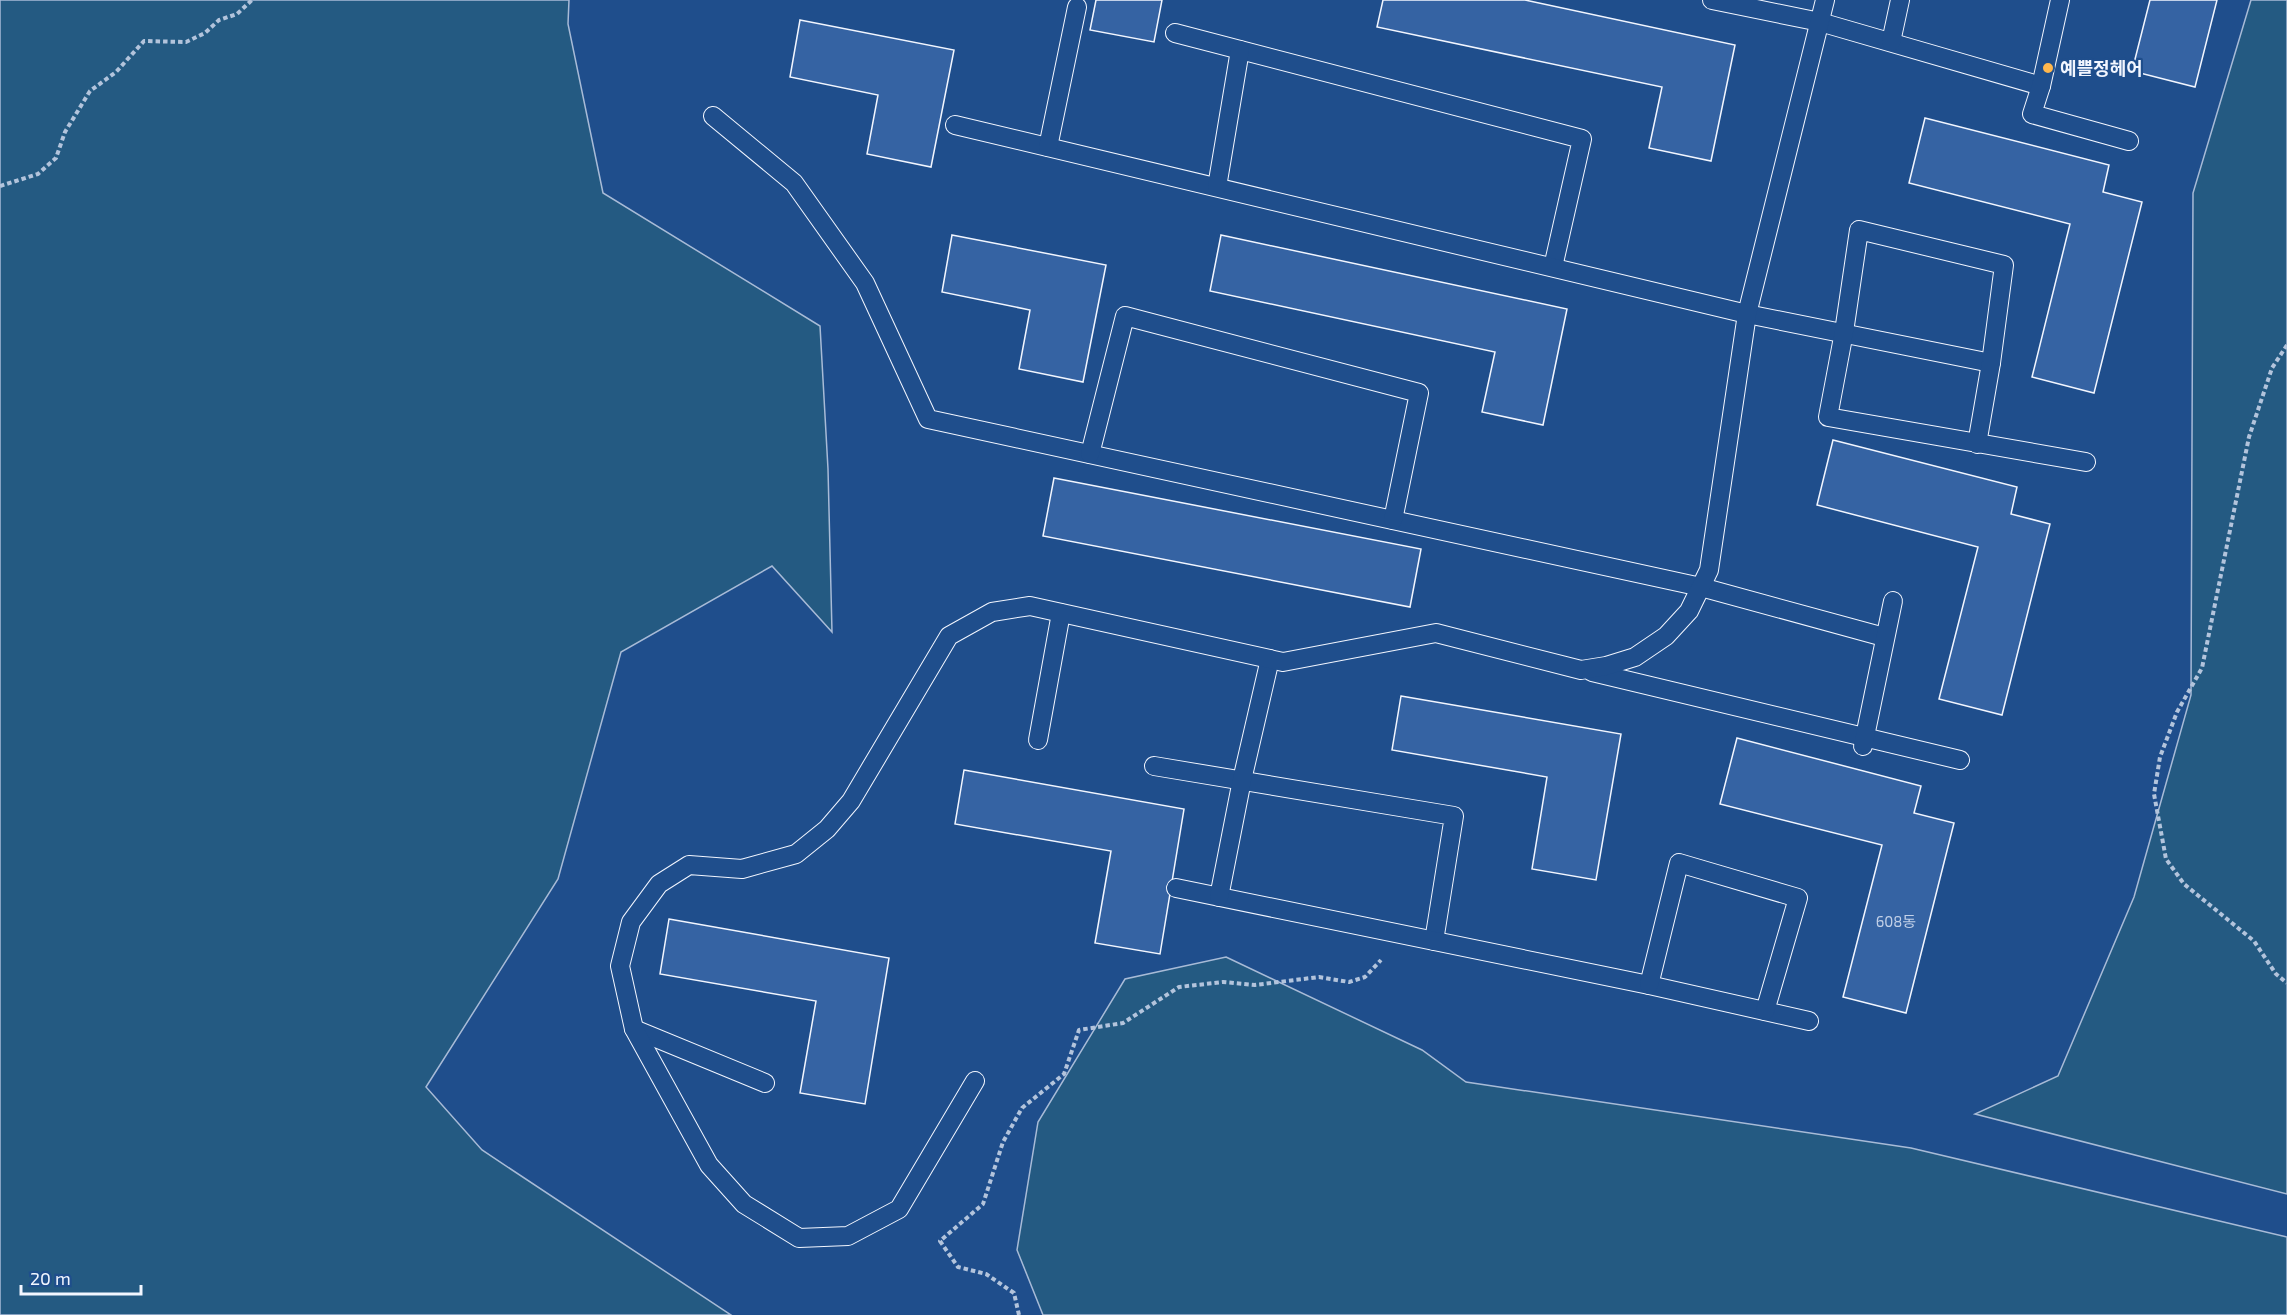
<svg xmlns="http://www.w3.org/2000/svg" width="2287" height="1315" viewBox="0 0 2287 1315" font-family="'Exo 2','Noto Sans KR',sans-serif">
<rect width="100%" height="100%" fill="#1f4e8c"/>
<g fill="#245a82" stroke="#a8bbd7" stroke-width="1.5">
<path d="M 0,0 L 569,0 L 568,24 L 603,193 L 820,326 L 828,469 L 832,632 L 772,566 L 621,652 L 558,879 L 426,1087 L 482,1150 L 731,1315 L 0,1315 Z"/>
<path d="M 2251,0 L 2287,0 L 2287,1194 L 1975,1114 L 2058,1076 L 2134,897 L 2191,695 L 2193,193 Z"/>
<path d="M 1226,957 L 1422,1050 L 1466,1082 L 1911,1148 L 2287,1237 L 2287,1315 L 1043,1315 L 1017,1250 L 1038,1122 L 1125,979 Z"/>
</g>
<g fill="#3563a3" stroke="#f2f6ff" stroke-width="1.5">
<path d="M 1096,0 L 1162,0 L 1154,42 L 1090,30 Z"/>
<path d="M 1383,0 L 1525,0 L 1735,45 L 1711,161 L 1649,148 L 1662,87 L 1377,27 Z"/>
<path d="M 2150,0 L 2217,0 L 2195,87 L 2132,71 Z"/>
<path d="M 800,20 L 954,50 L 931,167 L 867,154 L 878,95 L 790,77 Z"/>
<path d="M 1925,118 L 2109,165 L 2103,192 L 2142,202 L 2094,393 L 2032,377 L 2070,224 L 1909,183 Z"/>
<path d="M 952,235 L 1106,265 L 1083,382 L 1019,369 L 1030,310 L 942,292 Z"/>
<path d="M 1221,235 L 1567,309 L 1543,425 L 1482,412 L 1495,352 L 1210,291 Z"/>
<path d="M 1833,440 L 2017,487 L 2011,514 L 2050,524 L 2002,715 L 1939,699 L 1978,547 L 1817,505 Z"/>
<path d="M 1054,478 L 1421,549 L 1410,607 L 1043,536 Z"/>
<path d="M 1401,696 L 1621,734 L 1596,880 L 1532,869 L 1547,777 L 1392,750 Z"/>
<path d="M 1737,738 L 1921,786 L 1914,813 L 1954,823 L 1906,1013 L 1843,997 L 1882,845 L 1720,804 Z"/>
<path d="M 964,770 L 1184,809 L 1160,954 L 1095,943 L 1111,851 L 955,824 Z"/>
<path d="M 669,919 L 889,958 L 865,1104 L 800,1093 L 816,1001 L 660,974 Z"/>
</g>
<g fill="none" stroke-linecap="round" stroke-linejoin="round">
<defs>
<g id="service">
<path d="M 1712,0 L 1820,22 L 2041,86"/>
<path d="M 2060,0 L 2041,86 L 2032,114 L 2129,141"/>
<path d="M 1175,33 L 1582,139 L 1553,267"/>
<path d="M 1891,42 L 1900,0"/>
<path d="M 713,116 L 794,183 L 865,283 L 928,419 L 1701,587 L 1884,637"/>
<path d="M 955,125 L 1747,314 L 1991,363"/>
<path d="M 1048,147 L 1077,7"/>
<path d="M 1217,187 L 1240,50"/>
<path d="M 1977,444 L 1991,363 L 2004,265 L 1859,230 L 1844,332 L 1828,417 L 2086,462"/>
<path d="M 1090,454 L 1125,316 L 1419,393 L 1393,520"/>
<path d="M 1592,672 L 1960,760"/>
<path d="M 1038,740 L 1061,613"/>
<path d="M 1863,746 L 1893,601"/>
<path d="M 1154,766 L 1454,816 L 1434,941"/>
<path d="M 1176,888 L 1649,985 L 1809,1021"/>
<path d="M 1219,897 L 1242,780 L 1270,659"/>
<path d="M 1649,985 L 1679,863 L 1798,898 L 1765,1011"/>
<path d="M 634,1029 L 765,1083"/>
<path d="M 975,1081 L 899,1209 L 848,1236 L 799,1238 L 744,1204 L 709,1165 L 634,1029 L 620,966 L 631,922 L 659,884 L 689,865 L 742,869 L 796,854 L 827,829 L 851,801 L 949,636 L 992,612 L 1030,606 L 1283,662 L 1436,633 L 1581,670 L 1606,666 L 1635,657 L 1666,636 L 1689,611 L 1709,570 L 1747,314 L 1825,0"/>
</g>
</defs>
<use href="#service" stroke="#f2f6ff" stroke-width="20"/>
<g stroke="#b3c4dc" stroke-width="4" stroke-dasharray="4.5 3" stroke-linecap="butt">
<path d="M 0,186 L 38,174 L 56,158 L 65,132 L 90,91 L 116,72 L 144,41 L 186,42 L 205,33 L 219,20 L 237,14 L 252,0"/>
<path d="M 2287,345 L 2272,368 L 2249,437 L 2202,668 L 2177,712 L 2160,757 L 2154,794 L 2166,859 L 2184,884 L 2254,941 L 2276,974 L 2287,983"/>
<path d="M 1019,1315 L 1014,1293 L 986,1274 L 958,1267 L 940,1241 L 983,1204 L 1003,1142 L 1022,1108 L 1064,1074 L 1079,1030 L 1123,1023 L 1179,987 L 1223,982 L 1255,985 L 1319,977 L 1349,982 L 1365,977 L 1381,960"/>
</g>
<use href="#service" stroke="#1f4e8c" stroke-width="18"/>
</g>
<circle fill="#ffb74d" stroke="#1f4e8c" stroke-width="2" cx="2048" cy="68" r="6"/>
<g text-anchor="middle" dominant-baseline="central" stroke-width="4.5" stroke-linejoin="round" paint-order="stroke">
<g font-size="15" fill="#c3d1e8">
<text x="1896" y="921">608동</text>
</g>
<g font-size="18" font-weight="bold" fill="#f2f6ff" stroke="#1f4e8c" text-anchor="start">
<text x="2060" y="68">예쁠정헤어</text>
</g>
</g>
<path d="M21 1285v9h120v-9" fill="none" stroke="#f2f6ff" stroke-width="3"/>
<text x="30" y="1285" font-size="18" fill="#f2f6ff" stroke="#1f4e8c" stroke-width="4.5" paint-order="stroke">20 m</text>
</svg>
